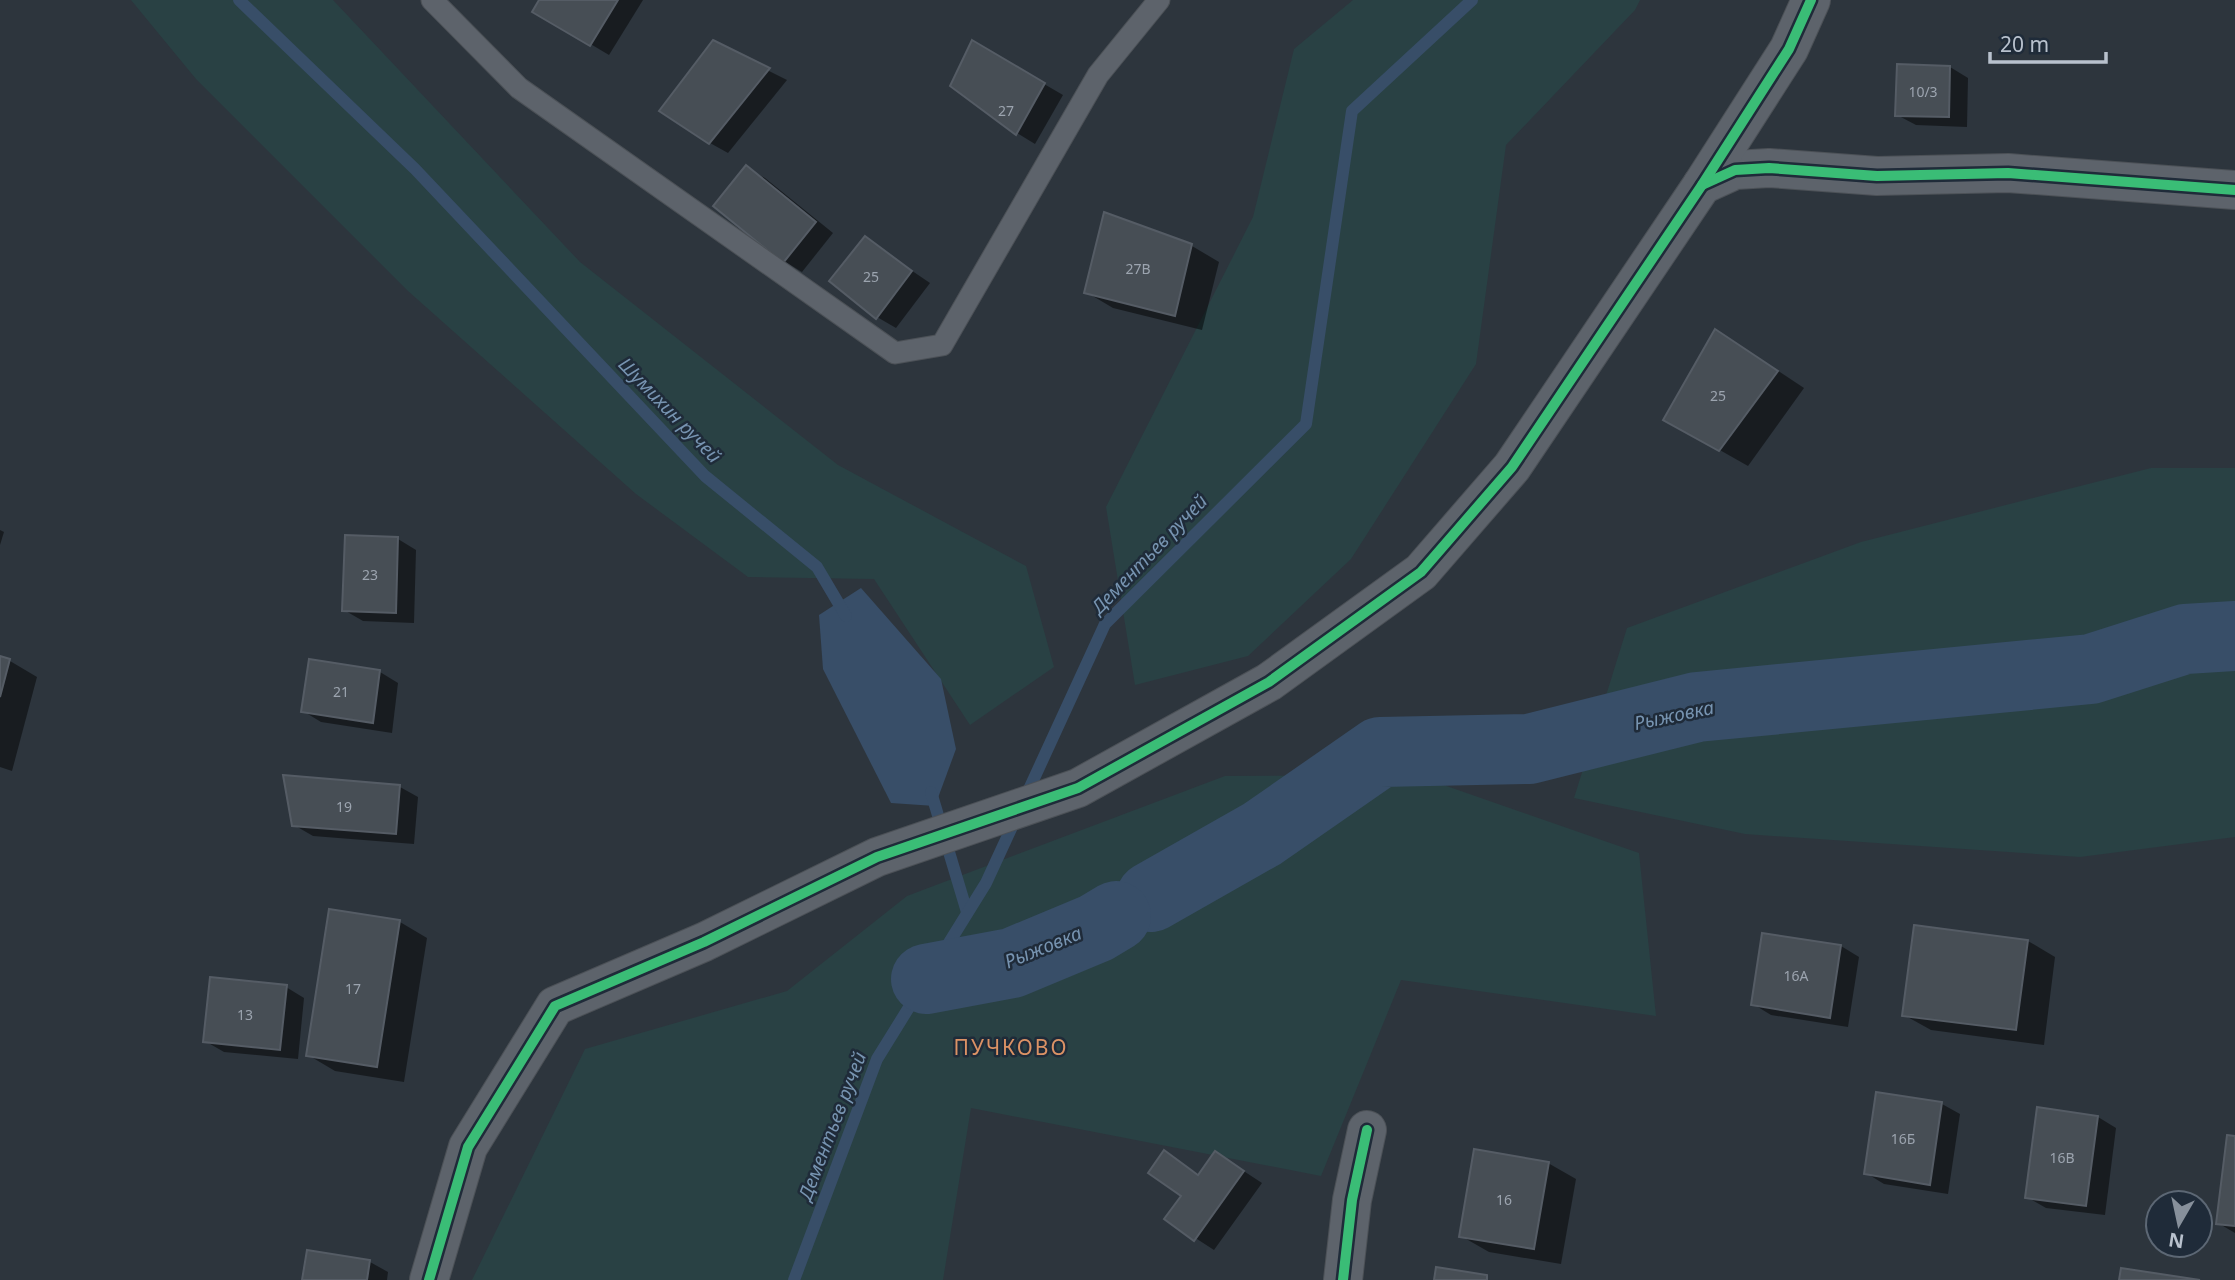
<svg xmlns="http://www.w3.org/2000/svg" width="2235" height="1280" viewBox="0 0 2235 1280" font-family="'Noto Sans',sans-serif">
<rect width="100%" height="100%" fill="#2d353d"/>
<g fill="#294144">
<path d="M 131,0 L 333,0 L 580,262 L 838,465 L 1026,566 L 1054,667 L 970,725 L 874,579 L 748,577 L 636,494 L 408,291 L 196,79 Z"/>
<path d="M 1353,0 L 1640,0 L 1635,10 L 1506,145 L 1476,364 L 1351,559 L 1248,656 L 1135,685 L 1106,507 L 1253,217 L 1294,49 Z"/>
<path d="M 2151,468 L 2235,468 L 2235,837 L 2080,857 L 1745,834 L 1574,798 L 1627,628 L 1861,542 Z"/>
<path d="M 1415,775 L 1639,853 L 1656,1016 L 1401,980 L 1321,1176 L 971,1108 L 943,1280 L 472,1280 L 585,1049 L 787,991 L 907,896 L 1225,776 Z"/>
</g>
<path fill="#384e68" d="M 861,588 L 941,679 L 956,749 L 935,806 L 891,803 L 823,669 L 819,615 Z"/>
<g fill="#0007">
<path d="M 541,0 L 643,0 L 609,55 L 535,11 Z"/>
<path d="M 972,42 L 1063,95 L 1035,144 L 1017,133 Z"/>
<path d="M 713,43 L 787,80 L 728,153 L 710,143 Z"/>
<path d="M 1950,67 L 1968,78 L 1967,127 L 1916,125 L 1897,115 Z"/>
<path d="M 746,167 L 765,178 L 833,233 L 802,272 L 784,261 Z"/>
<path d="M 1105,214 L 1192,246 L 1219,262 L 1202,330 L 1113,308 L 1086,292 Z"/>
<path d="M 865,239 L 930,283 L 896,328 L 877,317 Z"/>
<path d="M 1742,347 L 1804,388 L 1748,466 L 1665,419 Z"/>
<path d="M 0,530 L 4,532 L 0,545 Z"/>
<path d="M 398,539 L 416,550 L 414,623 L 363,621 L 344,610 Z"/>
<path d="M 0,658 L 10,661 L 37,677 L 12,771 L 0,767 Z"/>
<path d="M 310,661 L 380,672 L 398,683 L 392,733 L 321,722 L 303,711 Z"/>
<path d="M 400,787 L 418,797 L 414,844 L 313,836 L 294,825 Z"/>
<path d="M 331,911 L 400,922 L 427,938 L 404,1082 L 335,1071 L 308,1055 Z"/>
<path d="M 2028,941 L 2055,957 L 2044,1045 L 1931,1030 L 1904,1015 Z"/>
<path d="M 1841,946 L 1859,957 L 1848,1027 L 1771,1015 L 1753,1004 Z"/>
<path d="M 286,987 L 304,998 L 298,1059 L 224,1052 L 205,1041 Z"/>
<path d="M 1878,1094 L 1942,1104 L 1960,1114 L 1948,1194 L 1884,1184 L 1866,1173 Z"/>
<path d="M 2098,1117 L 2116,1128 L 2105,1215 L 2046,1208 L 2027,1197 Z"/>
<path d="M 2235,1138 L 2235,1233 L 2218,1223 Z"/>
<path d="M 1165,1153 L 1200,1175 L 1216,1153 L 1262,1183 L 1214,1250 L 1166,1219 L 1183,1195 Z"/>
<path d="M 1548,1163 L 1576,1179 L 1561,1264 L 1489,1252 L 1461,1236 Z"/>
<path d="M 308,1252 L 370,1262 L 388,1272 L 387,1280 L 304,1280 Z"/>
</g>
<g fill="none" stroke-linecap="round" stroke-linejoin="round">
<g stroke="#384e68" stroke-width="12">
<path d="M 239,0 L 415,169 L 705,476 L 817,567 L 846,616"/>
<path d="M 931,792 L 967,912"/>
<path d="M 1025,798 L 1105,624 L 1306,424 L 1352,111 L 1472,0"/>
<path d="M 794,1280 L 877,1059 L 986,883 L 1016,818"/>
</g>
<g stroke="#384e68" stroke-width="70">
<path d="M 1151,897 L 1262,834 L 1380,752 L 1529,749 L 1697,707 L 2091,669 L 2185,639 L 2235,636"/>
<path d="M 926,979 L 1012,963 L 1096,928 L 1116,916"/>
</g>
</g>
<g fill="#474e55" stroke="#555c65" stroke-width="2">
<path d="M 539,0 L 618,0 L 590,46 L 532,12 Z"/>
<path d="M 713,40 L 770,68 L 709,144 L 659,111 Z"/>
<path d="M 972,40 L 1045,83 L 1016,135 L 950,86 Z"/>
<path d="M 1897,64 L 1950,66 L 1949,117 L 1895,116 Z"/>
<path d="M 746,165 L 816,222 L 783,263 L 713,206 Z"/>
<path d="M 1104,212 L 1192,244 L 1175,316 L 1084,293 Z"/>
<path d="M 865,236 L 912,271 L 876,319 L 829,281 Z"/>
<path d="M 1715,329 L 1778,371 L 1719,451 L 1663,420 Z"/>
<path d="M 345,535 L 398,537 L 396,613 L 342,611 Z"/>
<path d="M 0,656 L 10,659 L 0,697 Z"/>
<path d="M 309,659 L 380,670 L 373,723 L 301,712 Z"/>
<path d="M 283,775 L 400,785 L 396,834 L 292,826 Z"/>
<path d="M 329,909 L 400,920 L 377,1067 L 306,1056 Z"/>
<path d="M 1914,925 L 2028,940 L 2016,1030 L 1902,1016 Z"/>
<path d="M 1762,933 L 1841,945 L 1830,1018 L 1751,1005 Z"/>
<path d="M 210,977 L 287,985 L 280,1050 L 203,1042 Z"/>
<path d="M 1876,1092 L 1942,1102 L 1930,1185 L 1864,1174 Z"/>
<path d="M 2037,1107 L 2098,1116 L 2086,1206 L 2025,1198 Z"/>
<path d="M 2227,1135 L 2235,1136 L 2235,1226 L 2216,1224 Z"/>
<path d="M 1474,1149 L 1549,1162 L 1534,1249 L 1459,1237 Z"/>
<path d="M 1164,1150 L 1198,1175 L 1215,1151 L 1244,1171 L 1194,1241 L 1164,1219 L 1181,1196 L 1148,1173 Z"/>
<path d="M 307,1250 L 370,1260 L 367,1280 L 302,1280 Z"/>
<path d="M 1436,1267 L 1487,1275 L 1487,1280 L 1434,1280 Z"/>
<path d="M 2121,1268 L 2200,1280 L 2119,1280 Z"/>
</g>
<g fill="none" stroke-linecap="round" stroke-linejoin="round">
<defs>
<path id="service" d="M 432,0 L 519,88 L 895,353 L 942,345 L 1098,75 L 1159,0"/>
<g id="minor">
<path d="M 1702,185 L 1735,170 L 1769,168 L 1877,176 L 2008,173 L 2235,190"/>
<path d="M 429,1280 L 468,1147 L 555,1006 L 704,942 L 877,857 L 1078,788 L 1269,682 L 1421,572 L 1512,467 L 1702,185 L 1789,49 L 1811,0"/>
<path d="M 1343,1280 L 1352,1200 L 1367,1130"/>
</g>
</defs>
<use href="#service" stroke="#4c5157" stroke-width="23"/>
<use href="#minor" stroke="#4c5157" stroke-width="40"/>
<use href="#service" stroke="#5d636b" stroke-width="21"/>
<use href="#minor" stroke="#5d636b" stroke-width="38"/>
<defs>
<g id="cycleway">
<path d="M 1702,185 L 1735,170 L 1769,168 L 1877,176 L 2008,173 L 2235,190"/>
<path d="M 429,1280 L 468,1147 L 555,1006 L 704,942 L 877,857 L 1078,788 L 1269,682 L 1421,572 L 1512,467 L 1702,185 L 1789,49 L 1811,0"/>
<path d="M 1343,1280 L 1352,1200 L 1367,1130"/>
</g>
</defs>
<use href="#cycleway" stroke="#1f2b39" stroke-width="15"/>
<use href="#cycleway" stroke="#3abd76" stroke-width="10"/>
</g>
<g text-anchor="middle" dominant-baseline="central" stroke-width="5" stroke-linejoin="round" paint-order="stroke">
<g font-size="14" fill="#9ca4af">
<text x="1923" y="91">10/3</text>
<text x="1006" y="110">27</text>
<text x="1138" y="268">27В</text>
<text x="871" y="276">25</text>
<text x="1718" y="395">25</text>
<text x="370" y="574">23</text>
<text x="341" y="691">21</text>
<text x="344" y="806">19</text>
<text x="1796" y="975">16А</text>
<text x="353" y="988">17</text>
<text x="245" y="1014">13</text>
<text x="1903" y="1138">16Б</text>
<text x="2062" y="1157">16В</text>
<text x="1504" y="1199">16</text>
</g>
<g font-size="19" font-style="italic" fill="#7794b1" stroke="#1f2b39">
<text transform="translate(670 410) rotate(46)">Шумихин ручей</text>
<text transform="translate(1149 554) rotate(-46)">Дементьев ручей</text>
<text transform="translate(1674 715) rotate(-12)">Рыжовка</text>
<text transform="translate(1043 947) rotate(-22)">Рыжовка</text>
<text transform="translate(832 1126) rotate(-69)">Дементьев ручей</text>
</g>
<g font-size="21" letter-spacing="2" fill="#db9265" stroke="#1f2b39">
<text x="1011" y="1047">ПУЧКОВО</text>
</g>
</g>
<g transform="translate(2179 1224) rotate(189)"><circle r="33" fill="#1f2b39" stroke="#5c6774" stroke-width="2"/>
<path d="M0-5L12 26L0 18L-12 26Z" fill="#87909b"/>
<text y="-10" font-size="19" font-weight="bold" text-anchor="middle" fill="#b8c1cd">N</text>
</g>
<path d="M1990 52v10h116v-10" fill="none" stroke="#b8c1cd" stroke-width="3.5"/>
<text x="2000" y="52" font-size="21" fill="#b8c1cd" stroke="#1f2b39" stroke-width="5" paint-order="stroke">20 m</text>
</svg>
